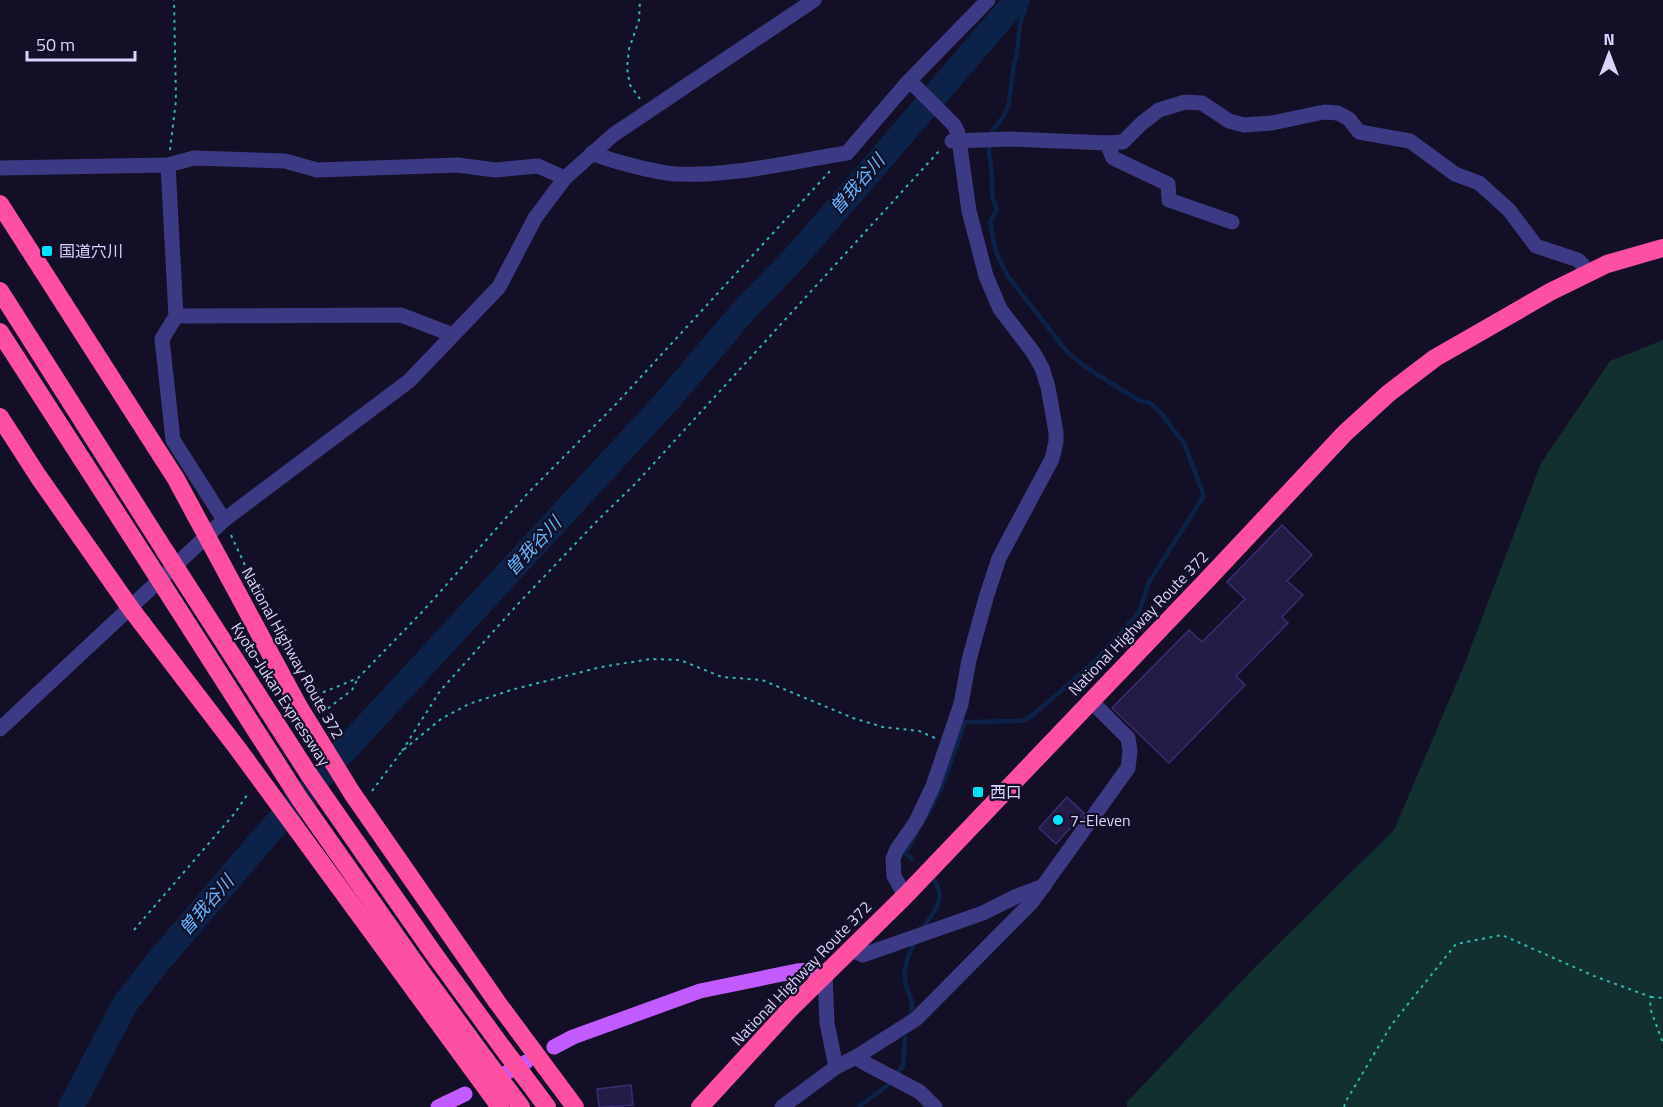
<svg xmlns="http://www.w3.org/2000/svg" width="1663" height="1107" viewBox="0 0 1663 1107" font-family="'Titillium Web','Noto Sans JP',sans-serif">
<rect width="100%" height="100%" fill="#130f26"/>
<path fill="#12302f" d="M 1663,340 L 1663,1107 L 1127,1107 L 1127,1102 L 1256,966 L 1394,830 L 1463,668 L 1541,463 L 1610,361 Z"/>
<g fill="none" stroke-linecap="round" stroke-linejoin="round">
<g stroke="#0c2248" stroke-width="4.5">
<path d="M 926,818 L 942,787 L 965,722 L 1023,721 L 1034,714 L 1094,662 L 1139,612 L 1149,582 L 1204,496 L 1184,443 L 1160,412 L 1150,403 L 1138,400 L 1087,368 L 1068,353 L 1007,275 L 996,252 L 990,221 L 997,210 L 992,196 L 992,174 L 989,153 L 990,134 L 1005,114 L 1009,102 L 1014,64 L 1017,53 L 1020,24 L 1025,9 L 1025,0"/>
<path d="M 912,859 L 905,853 L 917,833"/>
<path d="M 922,929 C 933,912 948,900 934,880"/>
<path d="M 912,1013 C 914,996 906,993 905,979 C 903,967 909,955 913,945"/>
<path d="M 858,1107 L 888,1085 L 903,1066 L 905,1038"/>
</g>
<path stroke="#0c2248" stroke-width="26" d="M 71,1107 L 125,1004 L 157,963 L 268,833 L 667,401 L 746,308 L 792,261 L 872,169 L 1017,0"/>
</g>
<g fill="#241b47" stroke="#3b2d73" stroke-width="1.5">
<path d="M 1282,525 L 1312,555 L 1287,581 L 1303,595 L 1282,617 L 1288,623 L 1236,676 L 1245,685 L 1169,763 L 1112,708 L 1189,630 L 1202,642 L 1245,599 L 1227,582 Z"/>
<path d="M 1067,797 L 1084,813 L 1056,844 L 1039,828 Z"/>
<path d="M 631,1085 L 633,1105 L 599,1107 L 597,1089 Z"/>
</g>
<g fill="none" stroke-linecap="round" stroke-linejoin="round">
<g stroke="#2fb8b0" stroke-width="2" stroke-dasharray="3 4.5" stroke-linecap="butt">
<path d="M 640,99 L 630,85 L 627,68 L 629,49 L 639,20 L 640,0"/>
<path d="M 170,150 L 176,100 L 174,0"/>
<path d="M 231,535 L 260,598"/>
<path d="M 308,690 L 324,692 L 358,678 L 423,611 L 529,492 L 616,404 L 831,170"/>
<path d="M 322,713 L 352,690 L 358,678"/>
<path d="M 402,751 L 440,691 L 517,605 L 598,520 L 636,483 L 940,150"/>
<path d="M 372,791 L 402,751 L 441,719 L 469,704 L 511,690 L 601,667 L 651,659 L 680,660 L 722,677 L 762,680 L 853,718 L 883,727 L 919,731 L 935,738"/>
<path d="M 134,930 L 235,813 L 249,792"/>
<path d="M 1651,997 L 1663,998"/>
<path d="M 1344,1107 L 1346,1101 L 1392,1024 L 1456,944 L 1502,935 L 1594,976 L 1651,997 L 1650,1008 L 1663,1043"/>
</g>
<g stroke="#3d3a85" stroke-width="15">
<path d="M 952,141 L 1011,139 L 1107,143 L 1113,158 L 1168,184 L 1169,200 L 1232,222"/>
<path d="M 1107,143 L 1123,142 L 1142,123 L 1159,110 L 1185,102 L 1202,103 L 1229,121 L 1244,125 L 1272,123 L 1324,112 L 1338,113 L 1349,119 L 1359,132 L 1410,141 L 1455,174 L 1479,183 L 1509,210 L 1536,246 L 1578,260 L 1582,264 L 1587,273"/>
<path d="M 592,153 C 611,161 657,173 677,174 C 730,177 795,161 847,153 L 908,82 L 988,0"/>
<path d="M 168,165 L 176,316 L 162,339 L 173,440 L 224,520"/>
<path d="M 0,168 L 168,165 L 194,158 L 285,161 L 317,170 L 458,165 L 495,170 L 538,166 L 565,178"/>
<path d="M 176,316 L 401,315 L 453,335"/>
<path d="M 0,729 L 224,520 L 409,381 L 499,287 L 535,218 L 565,178 L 613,135 L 814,0"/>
<path d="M 905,896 L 894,876 L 893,859 L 897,849 L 916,822 L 933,786 L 961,704 L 969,660 L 986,598 L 999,558 L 1052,459 L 1056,442 L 1056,432 L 1048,387 L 1042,368 L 1033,352 L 1000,309 L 986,276 L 969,211 L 958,133 L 954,125 L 916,87 L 908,82"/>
<path d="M 849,949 L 863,955 L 983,913 L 1017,896 L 1044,886"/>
<path d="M 825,974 L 827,1023 L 836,1067"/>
<path d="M 856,1057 L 863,1062 L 920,1092 L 935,1107"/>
<path d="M 782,1107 L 836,1067 L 856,1057 L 916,1019 L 1031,903 L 1128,768 L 1130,751 L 1128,738 L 1090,700"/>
</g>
<g stroke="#c25bff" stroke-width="15">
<path d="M 554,1047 L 573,1037 L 700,991 L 797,971 L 809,970 L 825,974"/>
<path d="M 491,1081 L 526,1062"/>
<path d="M 438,1107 L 465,1094"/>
</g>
<g stroke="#ff4fa3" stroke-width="18">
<path d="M 0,204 L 176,479 L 299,707 L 352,793 L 497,1002 L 575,1107"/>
<path d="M 0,291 L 165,551"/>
<path d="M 0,332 L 150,565"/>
<path d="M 0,417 L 38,476 L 131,609 L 238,749 L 500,1107"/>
<path d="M 434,954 L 502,1047"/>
<path d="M 417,966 L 485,1059"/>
<path d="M 700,1107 L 790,1009 L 905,896 L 1206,581 L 1345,433 L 1389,393 L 1435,358 L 1550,292 L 1607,264 L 1663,248"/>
</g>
<g stroke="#ff4fa3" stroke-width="18">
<path d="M 165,551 L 310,776 L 434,954"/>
<path d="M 150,565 L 299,798 L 417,966"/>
<path d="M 502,1047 L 547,1107"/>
<path d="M 485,1059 L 521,1107"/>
</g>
</g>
<g fill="#00e5ff" stroke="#130f26" stroke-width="2">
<rect x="41" y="245" width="12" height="12" rx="3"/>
<rect x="972" y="786" width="12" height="12" rx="3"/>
<circle cx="1058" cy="820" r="6"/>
</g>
<g text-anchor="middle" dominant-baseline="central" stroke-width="4.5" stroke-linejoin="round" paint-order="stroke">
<g font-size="16" fill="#d9d4ff" stroke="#130f26" text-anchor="start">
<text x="59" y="251">国道穴川</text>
<text x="990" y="792">西口</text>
<text x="1070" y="820">7-Eleven</text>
</g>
<g font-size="16" fill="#d9d4ff" stroke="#130f26">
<text transform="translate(1138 623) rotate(-46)">National Highway Route 372</text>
<text transform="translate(293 653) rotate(61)">National Highway Route 372</text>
<text transform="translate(281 694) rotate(57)">Kyoto-Jukan Expressway</text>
<text transform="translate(801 973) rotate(-46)">National Highway Route 372</text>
</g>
<g font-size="18" font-style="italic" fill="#62b6ff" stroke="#130f26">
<text transform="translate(857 184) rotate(-49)">曽我谷川</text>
<text transform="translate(533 546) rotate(-47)">曽我谷川</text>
<text transform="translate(206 905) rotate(-49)">曽我谷川</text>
</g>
</g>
<g transform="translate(1609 54)" stroke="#130f26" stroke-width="4.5" paint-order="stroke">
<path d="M0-4.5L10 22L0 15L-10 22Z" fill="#d9d4ff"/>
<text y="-9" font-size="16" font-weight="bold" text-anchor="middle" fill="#d9d4ff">N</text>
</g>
<path d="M27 51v9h108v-9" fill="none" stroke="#d9d4ff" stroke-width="3"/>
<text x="36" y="51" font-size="18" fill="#d9d4ff" stroke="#130f26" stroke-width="4.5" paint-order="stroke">50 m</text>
</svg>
